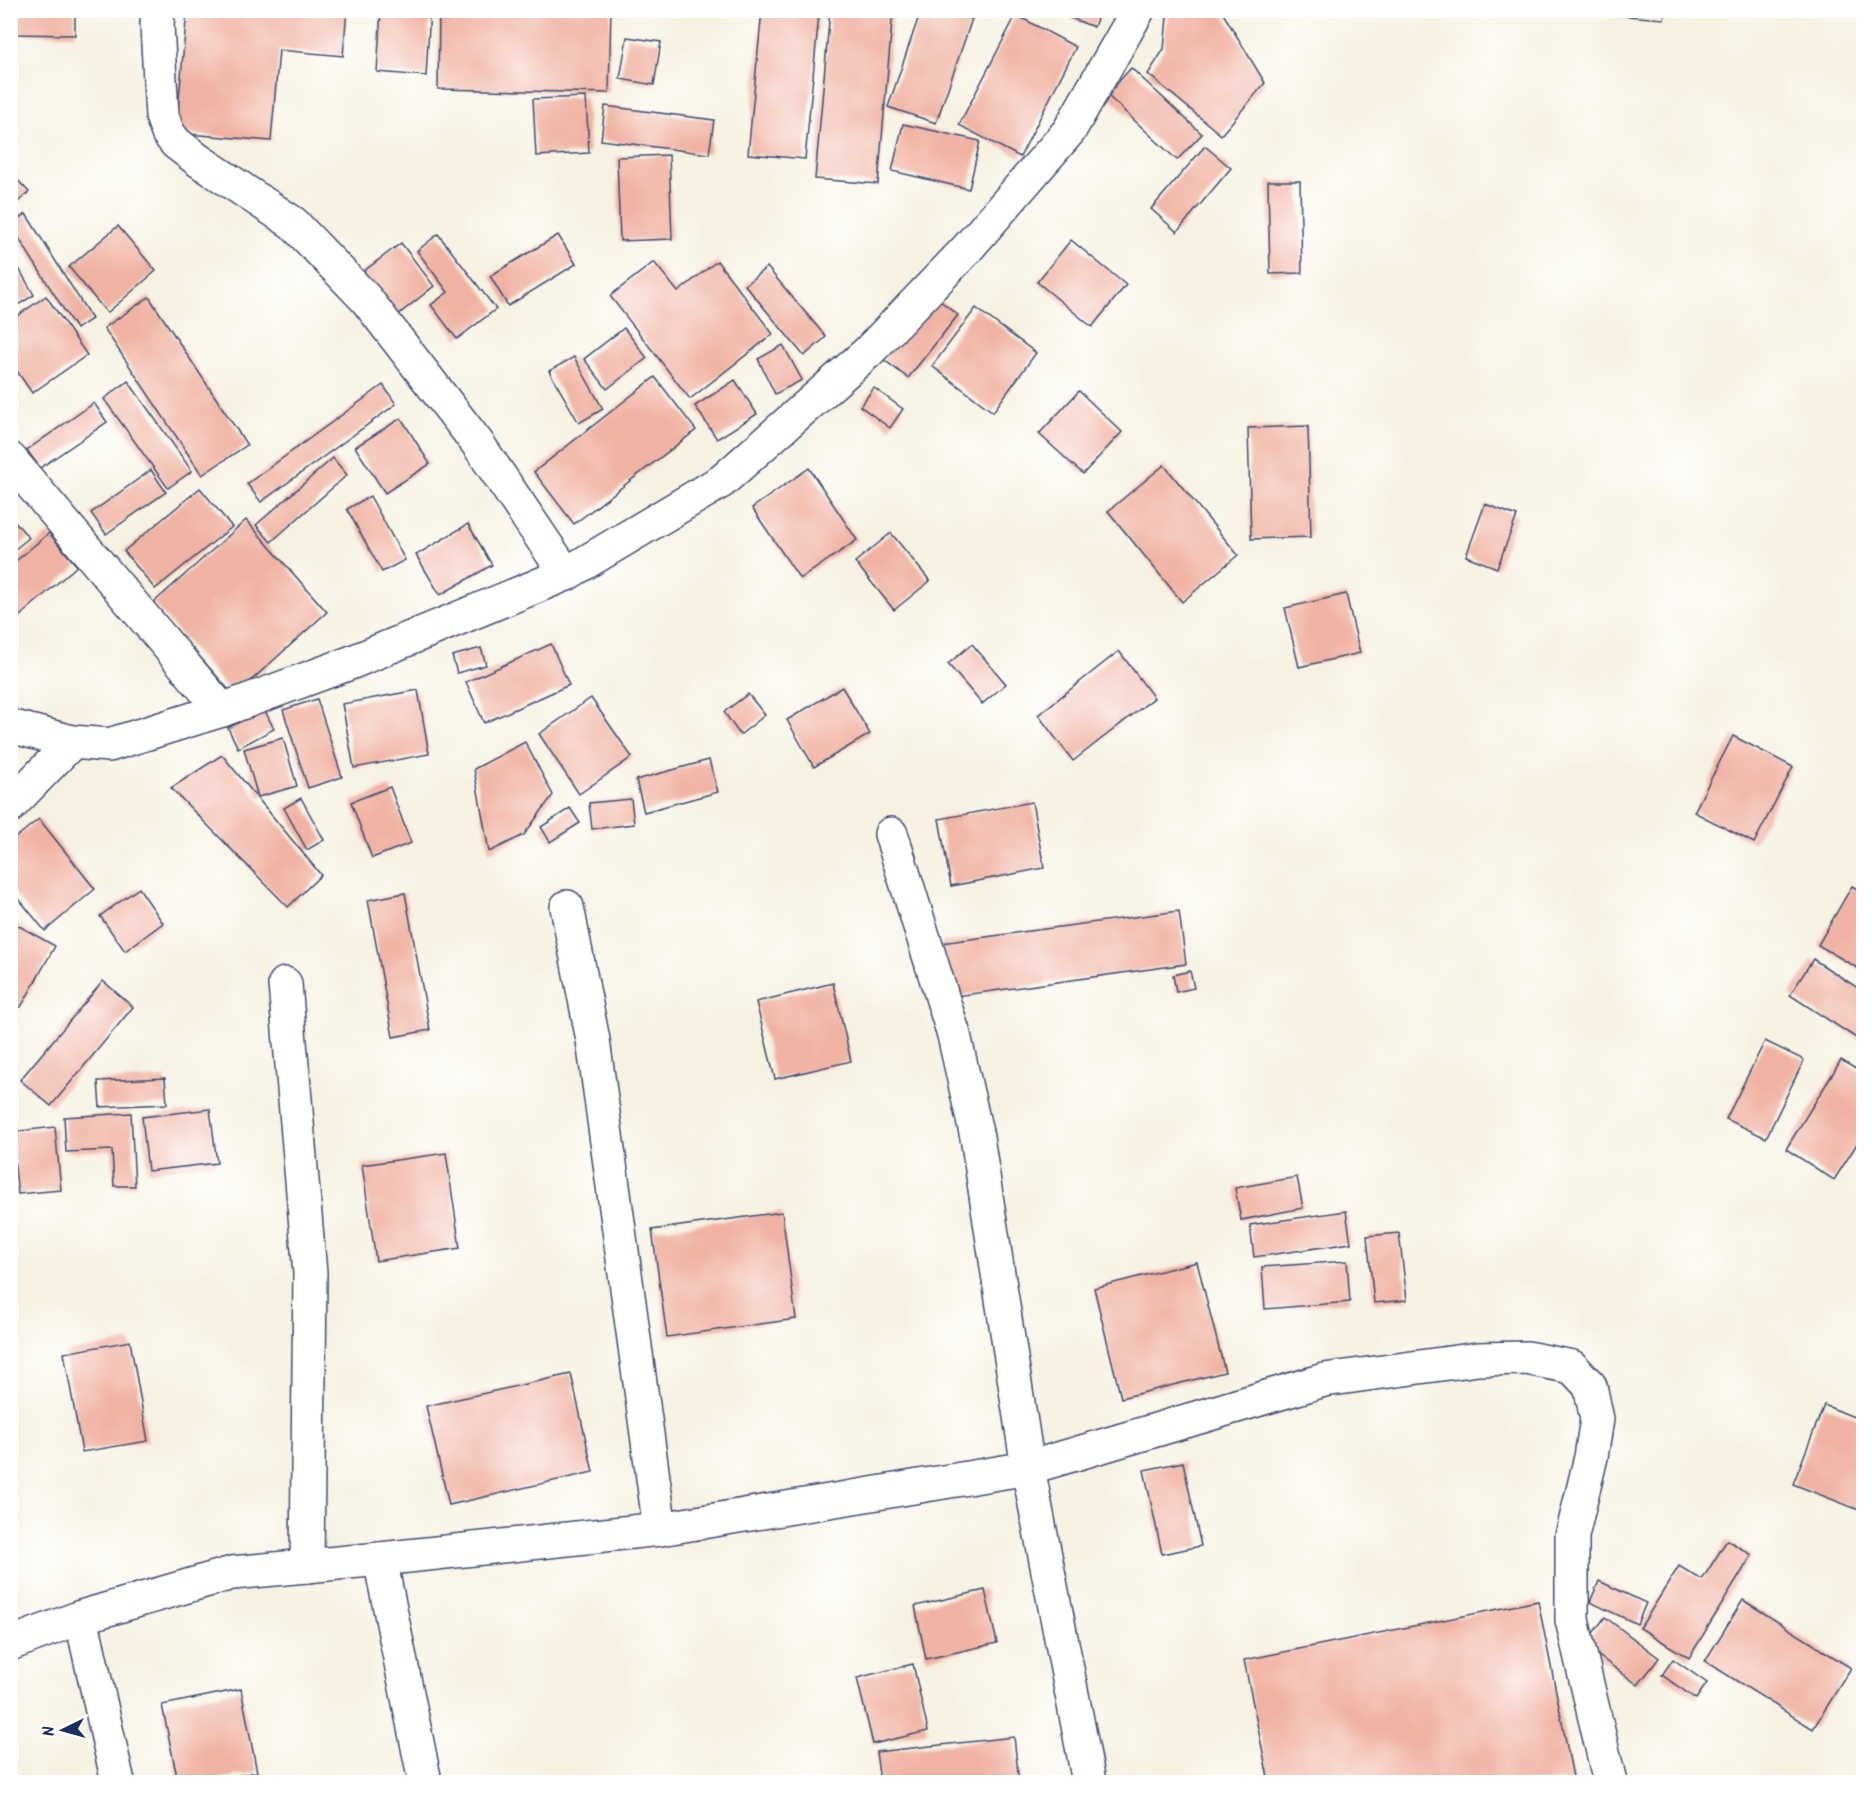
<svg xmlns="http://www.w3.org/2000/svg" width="1874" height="1793" viewBox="0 0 1874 1793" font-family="Kalam,sans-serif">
<rect width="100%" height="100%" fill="#fff"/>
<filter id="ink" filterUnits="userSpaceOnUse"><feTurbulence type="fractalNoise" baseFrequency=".0167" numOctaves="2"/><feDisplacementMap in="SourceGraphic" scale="12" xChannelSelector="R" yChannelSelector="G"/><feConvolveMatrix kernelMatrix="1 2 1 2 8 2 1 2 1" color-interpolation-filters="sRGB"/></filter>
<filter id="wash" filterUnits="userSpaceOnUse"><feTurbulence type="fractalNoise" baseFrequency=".008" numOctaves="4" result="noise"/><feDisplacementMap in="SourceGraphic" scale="24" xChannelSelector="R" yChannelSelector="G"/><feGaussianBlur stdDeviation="1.35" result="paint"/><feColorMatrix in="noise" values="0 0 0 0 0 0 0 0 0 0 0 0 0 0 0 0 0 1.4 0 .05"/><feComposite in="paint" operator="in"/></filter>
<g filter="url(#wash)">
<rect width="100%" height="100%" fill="#f6f1e1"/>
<g id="blocks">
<g fill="#f0b2a2">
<path d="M 10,10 L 75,10 L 75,35 L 10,34 Z"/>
<path d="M 187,10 L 347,10 L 343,56 L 279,50 L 271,141 L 176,133 Z"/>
<path d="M 381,10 L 430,10 L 426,76 L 377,72 Z"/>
<path d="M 439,10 L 611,10 L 609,93 L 438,89 Z"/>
<path d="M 762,10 L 819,14 L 805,159 L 748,154 Z"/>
<path d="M 830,10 L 893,10 L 878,184 L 815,179 Z"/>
<path d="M 921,10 L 947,10 L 972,19 L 936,123 L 888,107 Z"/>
<path d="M 1049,10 L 1100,10 L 1094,27 Z"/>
<path d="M 1174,10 L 1221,10 L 1265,83 L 1221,135 L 1148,74 L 1164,49 L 1167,17 Z"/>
<path d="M 1601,10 L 1665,10 L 1664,19 L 1601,14 Z"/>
<path d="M 1016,15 L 1076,47 L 1020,157 L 959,125 Z"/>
<path d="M 627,37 L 661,42 L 654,85 L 620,79 Z"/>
<path d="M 1131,68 L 1202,134 L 1177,160 L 1107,95 Z"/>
<path d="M 586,97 L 589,153 L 536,156 L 533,99 Z"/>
<path d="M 605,106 L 714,120 L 709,154 L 601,140 Z"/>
<path d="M 903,124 L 980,141 L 969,189 L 892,171 Z"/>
<path d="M 1205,146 L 1231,168 L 1177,232 L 1151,209 Z"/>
<path d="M 669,155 L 672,239 L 620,241 L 617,157 Z"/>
<path d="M 10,172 L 29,192 L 10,209 Z"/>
<path d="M 1268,181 L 1300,181 L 1302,273 L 1270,274 Z"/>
<path d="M 26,214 L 92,319 L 76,329 L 10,224 Z"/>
<path d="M 118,226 L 156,271 L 107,313 L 69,267 Z"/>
<path d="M 438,234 L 496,309 L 457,339 L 431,305 L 448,292 L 417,251 Z"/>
<path d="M 558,235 L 576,264 L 508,306 L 490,276 Z"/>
<path d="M 1071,240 L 1126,285 L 1092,327 L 1037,282 Z"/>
<path d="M 401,243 L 434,286 L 394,318 L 360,274 Z"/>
<path d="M 13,258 L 34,295 L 10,310 L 10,260 Z"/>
<path d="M 717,261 L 773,334 L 690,399 L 610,296 L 654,262 L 678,292 Z"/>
<path d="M 767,267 L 826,337 L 804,356 L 745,285 Z"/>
<path d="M 933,295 L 958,315 L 908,378 L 883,359 Z"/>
<path d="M 46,296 L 87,355 L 32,393 L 10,361 L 10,321 Z"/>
<path d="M 149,297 L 247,445 L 202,475 L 104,328 Z"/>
<path d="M 976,308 L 1036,353 L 993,412 L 932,366 Z"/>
<path d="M 624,328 L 647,358 L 607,389 L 584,359 Z"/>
<path d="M 783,345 L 802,380 L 775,394 L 758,359 Z"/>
<path d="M 574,357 L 603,409 L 579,423 L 549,371 Z"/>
<path d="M 655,377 L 696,430 L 574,524 L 534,472 Z"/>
<path d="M 735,380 L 757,414 L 717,439 L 695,406 Z"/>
<path d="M 128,381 L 192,471 L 168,488 L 104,399 Z"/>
<path d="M 383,385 L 396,404 L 261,502 L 247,484 Z"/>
<path d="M 874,388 L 903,409 L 890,428 L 860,406 Z"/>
<path d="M 1079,391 L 1122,432 L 1083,474 L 1039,434 Z"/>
<path d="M 94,403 L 107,422 L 40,468 L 27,450 Z"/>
<path d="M 401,418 L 430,464 L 385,493 L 355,447 Z"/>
<path d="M 1308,426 L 1311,537 L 1251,539 L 1248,428 Z"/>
<path d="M 333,458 L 347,475 L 271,542 L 256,525 Z"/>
<path d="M 1164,465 L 1238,555 L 1182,602 L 1108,511 Z"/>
<path d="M 809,468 L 857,540 L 800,579 L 752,508 Z"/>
<path d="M 151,470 L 166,492 L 106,534 L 91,513 Z"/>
<path d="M 200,488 L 232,527 L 155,589 L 124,551 Z"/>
<path d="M 370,496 L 405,560 L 382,572 L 347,509 Z"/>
<path d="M 1485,504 L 1517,516 L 1497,568 L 1466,556 Z"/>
<path d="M 10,516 L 29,538 L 10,553 Z"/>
<path d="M 246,520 L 327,612 L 234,696 L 153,603 Z"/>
<path d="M 468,524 L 492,565 L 440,595 L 416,555 Z"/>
<path d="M 49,533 L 77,566 L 14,621 L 10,617 L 10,566 Z"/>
<path d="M 891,533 L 930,581 L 894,610 L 855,562 Z"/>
<path d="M 1346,594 L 1360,653 L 1299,667 L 1285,608 Z"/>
<path d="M 551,644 L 569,685 L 484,723 L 466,682 Z"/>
<path d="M 972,644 L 1006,684 L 982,704 L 948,664 Z"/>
<path d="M 481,648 L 486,665 L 457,673 L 452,656 Z"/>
<path d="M 1119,651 L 1154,698 L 1073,761 L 1038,715 Z"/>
<path d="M 842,687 L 870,734 L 814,767 L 787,720 Z"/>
<path d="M 418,690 L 429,754 L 354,768 L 342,704 Z"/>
<path d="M 748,694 L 765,715 L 740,735 L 724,712 Z"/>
<path d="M 591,698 L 632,757 L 579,794 L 539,734 Z"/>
<path d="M 317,699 L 342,777 L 308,788 L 283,710 Z"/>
<path d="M 264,709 L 274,729 L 238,748 L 228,728 Z"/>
<path d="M 1733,736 L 1793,767 L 1754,843 L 1694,812 Z"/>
<path d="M 283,738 L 297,786 L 258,797 L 244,749 Z"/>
<path d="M 525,742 L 553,795 L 524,835 L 489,852 L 474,769 Z"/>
<path d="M 222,755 L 321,875 L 288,907 L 171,788 Z"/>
<path d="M 709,760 L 718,792 L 644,812 L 636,780 Z"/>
<path d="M 390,787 L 411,843 L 372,858 L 351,802 Z"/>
<path d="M 301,798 L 324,840 L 307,850 L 284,808 Z"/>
<path d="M 631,799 L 634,824 L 592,829 L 589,803 Z"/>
<path d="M 1032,802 L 1044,868 L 951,886 L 939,819 Z"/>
<path d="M 570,808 L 580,823 L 550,842 L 541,827 Z"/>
<path d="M 39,819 L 95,889 L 45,931 L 10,888 L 10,842 Z"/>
<path d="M 1852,886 L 1864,893 L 1864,972 L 1818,945 Z"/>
<path d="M 139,888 L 163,923 L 125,951 L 100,916 Z"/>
<path d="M 405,893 L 430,1030 L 393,1037 L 368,900 Z"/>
<path d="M 1179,911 L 1186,964 L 949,997 L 941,943 Z"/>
<path d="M 10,921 L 55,946 L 21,1007 L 10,1001 Z"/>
<path d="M 1813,959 L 1864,992 L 1864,1043 L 1790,995 Z"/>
<path d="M 1190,971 L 1194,988 L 1176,992 L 1173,975 Z"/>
<path d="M 103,981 L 133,1007 L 51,1106 L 20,1080 Z"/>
<path d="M 833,983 L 851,1061 L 775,1079 L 756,1002 Z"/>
<path d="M 1765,1041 L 1804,1060 L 1766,1138 L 1726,1119 Z"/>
<path d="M 1841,1060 L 1864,1074 L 1864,1133 L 1834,1180 L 1786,1149 Z"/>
<path d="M 165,1078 L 167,1104 L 100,1107 L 98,1081 Z"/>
<path d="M 210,1109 L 217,1163 L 148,1171 L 142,1117 Z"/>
<path d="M 131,1113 L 135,1186 L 114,1186 L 112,1150 L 66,1152 L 64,1117 Z"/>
<path d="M 55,1127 L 61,1190 L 18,1194 L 11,1132 Z"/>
<path d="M 446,1153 L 460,1248 L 376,1261 L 362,1165 Z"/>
<path d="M 1297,1177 L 1303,1208 L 1241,1220 L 1235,1188 Z"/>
<path d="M 1346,1211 L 1351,1243 L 1254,1257 L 1250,1225 Z"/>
<path d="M 782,1212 L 796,1319 L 667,1337 L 652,1230 Z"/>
<path d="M 1399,1233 L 1407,1300 L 1374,1303 L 1367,1236 Z"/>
<path d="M 1347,1261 L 1350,1302 L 1265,1309 L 1262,1267 Z"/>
<path d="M 1197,1262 L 1225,1372 L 1121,1398 L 1094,1288 Z"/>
<path d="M 130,1341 L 148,1441 L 82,1452 L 64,1353 Z"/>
<path d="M 571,1374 L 593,1472 L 449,1505 L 426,1406 Z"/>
<path d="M 1824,1405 L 1864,1421 L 1864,1512 L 1793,1484 Z"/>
<path d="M 1183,1462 L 1201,1546 L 1162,1554 L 1144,1470 Z"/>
<path d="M 1727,1540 L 1752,1555 L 1689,1658 L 1640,1628 L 1679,1566 L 1702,1580 Z"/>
<path d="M 1599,1581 L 1646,1603 L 1637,1624 L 1590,1602 Z"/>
<path d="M 985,1590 L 997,1643 L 926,1659 L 915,1606 Z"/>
<path d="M 1743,1600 L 1851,1668 L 1813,1729 L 1705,1661 Z"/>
<path d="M 1538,1601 L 1574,1782 L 1269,1782 L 1244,1660 Z"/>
<path d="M 1605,1617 L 1659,1658 L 1638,1685 L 1584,1645 Z"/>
<path d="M 1673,1659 L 1707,1683 L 1696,1699 L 1662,1675 Z"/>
<path d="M 913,1664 L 928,1731 L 873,1744 L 857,1678 Z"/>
<path d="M 241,1689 L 257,1772 L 206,1782 L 178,1782 L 162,1705 Z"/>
<path d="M 1014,1737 L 1019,1782 L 880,1782 L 876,1752 Z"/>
</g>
</g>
</g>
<g filter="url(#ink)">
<use href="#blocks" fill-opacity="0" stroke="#3c4c72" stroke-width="1.5"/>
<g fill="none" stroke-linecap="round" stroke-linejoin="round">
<defs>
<g id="street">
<path d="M 158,10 L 157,25 L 162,116 L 168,133 L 176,143 L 198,160 L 293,223 L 366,299 L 478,444 L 566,574"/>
<path d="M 10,459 L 222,710"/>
<path d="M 10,726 L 72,742 L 109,745 L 222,710 L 350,663 L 566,574 L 722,481 L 868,352 L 965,251 L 1069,131 L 1138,10"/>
<path d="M 10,806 L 72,742"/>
<path d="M 891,834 L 954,1035 L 977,1137 L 1028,1468 L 1089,1782"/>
<path d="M 567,907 L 593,1040 L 660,1529"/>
<path d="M 285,984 L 310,1273 L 307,1566"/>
<path d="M 380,1559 L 425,1782"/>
<path d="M 81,1617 L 118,1782"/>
<path d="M 10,1644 L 81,1617 L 232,1573 L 380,1559 L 660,1529 L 1028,1468 L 1324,1380 L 1478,1359 L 1527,1358 L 1572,1367 L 1590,1386 L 1597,1419 L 1591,1457 L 1572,1536 L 1572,1620 L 1610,1782"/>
</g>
</defs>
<use href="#street" stroke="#3c4c72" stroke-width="36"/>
<use href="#street" stroke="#fff" stroke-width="33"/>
</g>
</g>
<rect width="1874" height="1793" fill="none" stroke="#fff" stroke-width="36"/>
<g transform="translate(63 1730) rotate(265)" stroke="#ffffff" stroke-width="4.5" paint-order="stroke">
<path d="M0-4.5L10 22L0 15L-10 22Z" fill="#1b2f5e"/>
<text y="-9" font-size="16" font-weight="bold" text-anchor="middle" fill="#1b2f5e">N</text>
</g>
</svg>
